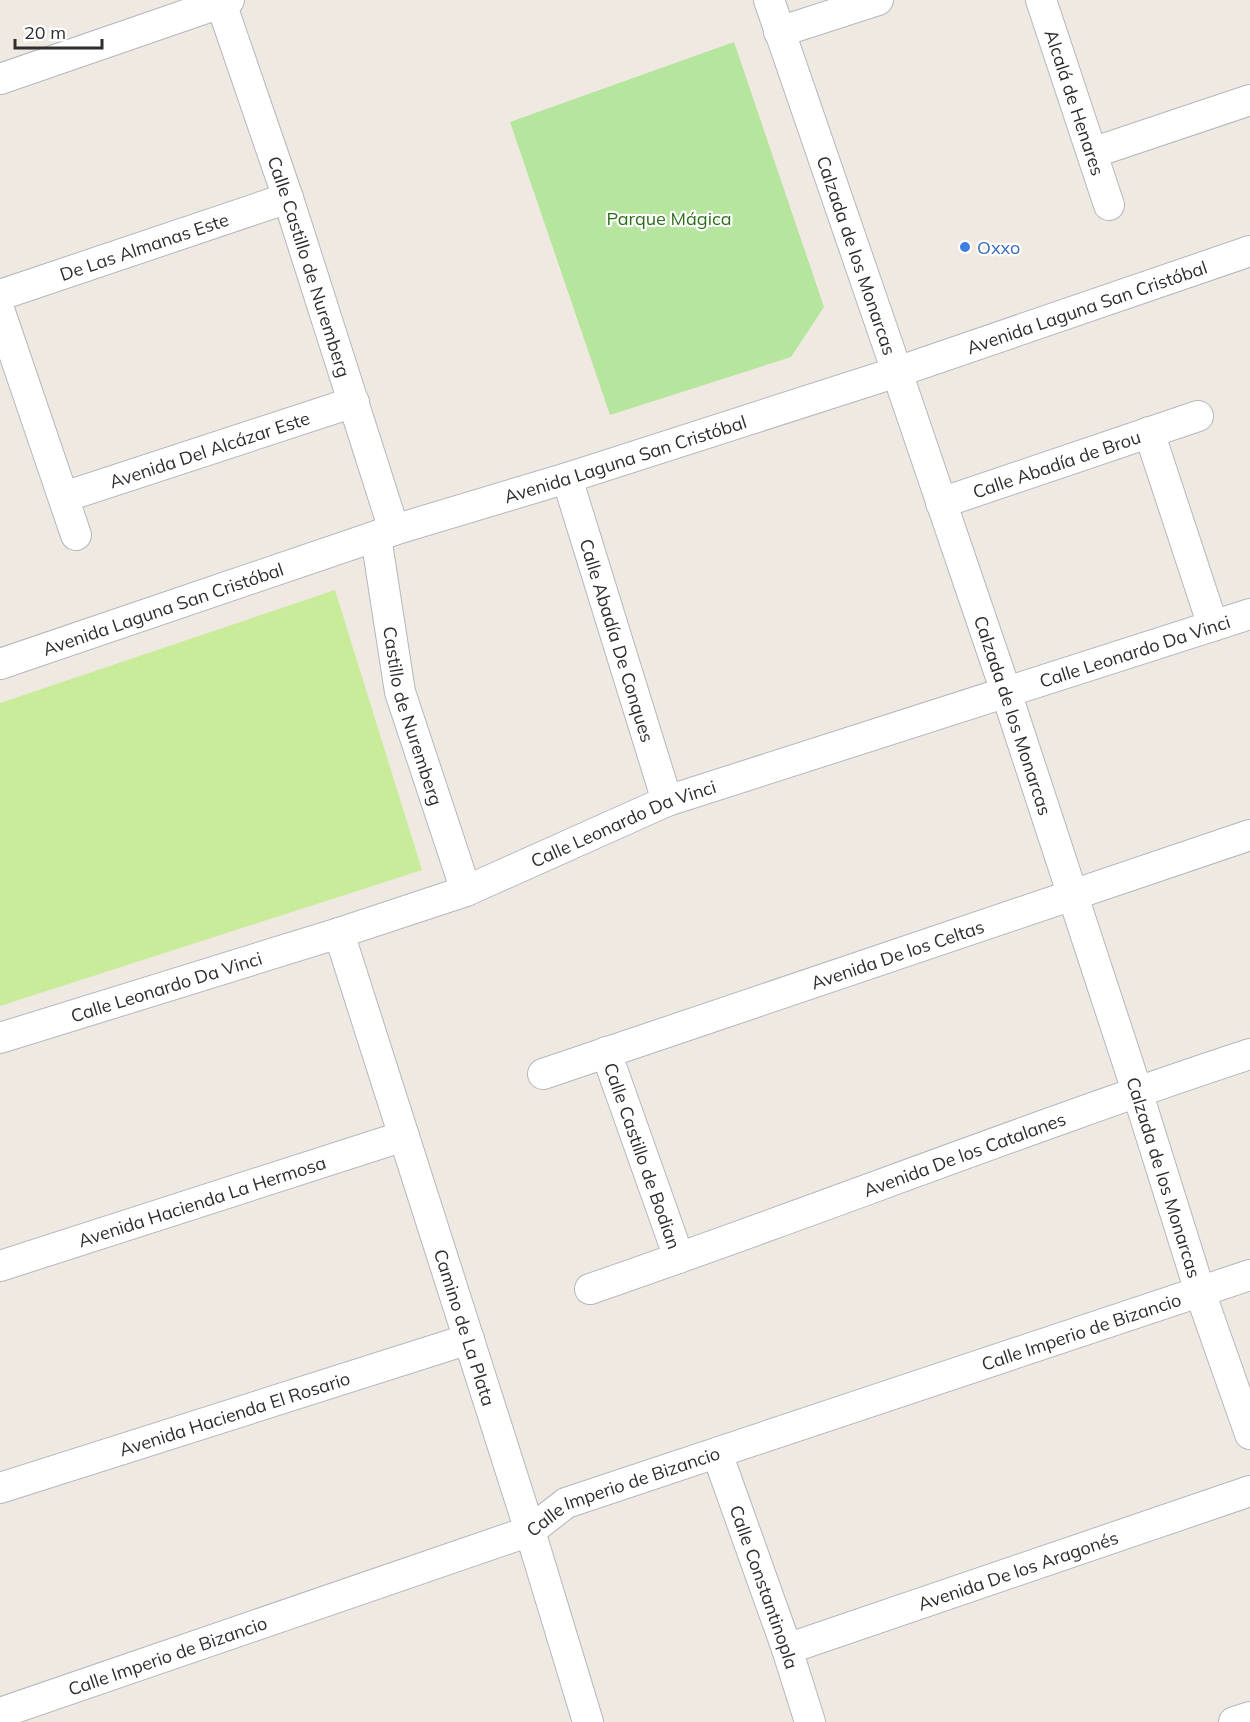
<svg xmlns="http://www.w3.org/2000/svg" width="1250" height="1722" viewBox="0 0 1250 1722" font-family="Mulish,sans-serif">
<rect width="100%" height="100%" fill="#efe9e1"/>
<path fill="#b6e59e" d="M 734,42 L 824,307 L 791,357 L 610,415 L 510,122 Z"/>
<path fill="#c9ec9a" d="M 335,590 L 422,870 L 0,1006 L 0,703 Z"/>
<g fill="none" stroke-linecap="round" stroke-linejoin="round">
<defs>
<g id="minor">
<path id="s1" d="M 769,0 L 897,372 L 1006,692 L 1137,1091 L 1200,1292 L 1250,1434"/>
<path id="s2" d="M 1041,0 L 1109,205"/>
<path id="s3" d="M 221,3 L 288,198 L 394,530"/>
<path d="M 779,32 L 878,0"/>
<path d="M 0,79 L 229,0"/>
<path d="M 1092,153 L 1250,100"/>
<path id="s4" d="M 0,295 L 288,198"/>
<path d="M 0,312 L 76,535"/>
<path d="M 1149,432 L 1213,626"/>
<path id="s5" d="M 567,478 L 667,801"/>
<path id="s6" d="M 64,497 L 354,402"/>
<path id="s7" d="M 941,503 L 1198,416"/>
<path id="s8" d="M 376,537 L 400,692 L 466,891"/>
<path id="s9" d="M 0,664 L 394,530 L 567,478 L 897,372 L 1250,251"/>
<path id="s10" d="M 339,933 L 530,1531 L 588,1722"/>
<path id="s11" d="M 0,1038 L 339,933 L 466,891 L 667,801 L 1250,614"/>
<path id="s12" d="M 606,1052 L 679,1258"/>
<path id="s13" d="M 543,1074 L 1250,835"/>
<path id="s14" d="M 0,1266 L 404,1136"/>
<path id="s15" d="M 590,1289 C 811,1213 1028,1127 1250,1054"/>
<path id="s16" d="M 717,1453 L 787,1649 L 810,1722"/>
<path id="s17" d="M 0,1488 L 469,1339"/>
<path id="s18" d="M 787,1649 L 1250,1491"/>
<path id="s19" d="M 0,1713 L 530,1531 L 566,1503 L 1250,1275"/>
<path d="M 1234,1722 L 1250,1717"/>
</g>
</defs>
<use href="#minor" stroke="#b4b7c1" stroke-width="32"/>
<use href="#minor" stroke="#fff" stroke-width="30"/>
</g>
<circle fill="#3f7fe0" stroke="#fff" stroke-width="2" cx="965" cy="247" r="6"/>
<g text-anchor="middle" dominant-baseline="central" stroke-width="4.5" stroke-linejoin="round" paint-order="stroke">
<g font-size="18" fill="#2e2e2e" stroke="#fff">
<text stroke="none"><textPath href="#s2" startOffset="108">Alcalá de Henares</textPath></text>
<text stroke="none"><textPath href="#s4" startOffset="152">De Las Almanas Este</textPath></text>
<text stroke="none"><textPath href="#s1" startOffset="270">Calzada de los Monarcas</textPath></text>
<text stroke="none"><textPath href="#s3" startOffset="278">Calle Castillo de Nuremberg</textPath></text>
<text stroke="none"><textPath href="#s9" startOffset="1144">Avenida Laguna San Cristóbal</textPath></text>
<text stroke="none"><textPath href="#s6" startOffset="153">Avenida Del Alcázar Este</textPath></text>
<text stroke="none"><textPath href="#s9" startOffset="658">Avenida Laguna San Cristóbal</textPath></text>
<text stroke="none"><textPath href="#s7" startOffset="122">Calle Abadía de Brou</textPath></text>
<text stroke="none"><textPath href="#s9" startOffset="172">Avenida Laguna San Cristóbal</textPath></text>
<text stroke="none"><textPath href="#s5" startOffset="170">Calle Abadía De Conques</textPath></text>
<text stroke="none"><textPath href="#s11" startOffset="1200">Calle Leonardo Da Vinci</textPath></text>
<text stroke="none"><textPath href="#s8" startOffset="183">Castillo de Nuremberg</textPath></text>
<text stroke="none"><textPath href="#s1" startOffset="756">Calzada de los Monarcas</textPath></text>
<text stroke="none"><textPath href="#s11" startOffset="660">Calle Leonardo Da Vinci</textPath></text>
<text stroke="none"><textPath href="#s13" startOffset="374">Avenida De los Celtas</textPath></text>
<text stroke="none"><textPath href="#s11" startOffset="174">Calle Leonardo Da Vinci</textPath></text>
<text stroke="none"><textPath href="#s15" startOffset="398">Avenida De los Catalanes</textPath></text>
<text stroke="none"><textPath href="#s12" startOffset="110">Calle Castillo de Bodian</textPath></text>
<text stroke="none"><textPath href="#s1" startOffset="1242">Calzada de los Monarcas</textPath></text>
<text stroke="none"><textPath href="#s14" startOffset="212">Avenida Hacienda La Hermosa</textPath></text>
<text stroke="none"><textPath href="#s10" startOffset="414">Camino de La Plata</textPath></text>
<text stroke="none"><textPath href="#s19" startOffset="1149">Calle Imperio de Bizancio</textPath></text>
<text stroke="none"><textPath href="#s17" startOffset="246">Avenida Hacienda El Rosario</textPath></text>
<text stroke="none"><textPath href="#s19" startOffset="663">Calle Imperio de Bizancio</textPath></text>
<text stroke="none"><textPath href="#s18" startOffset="244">Avenida De los Aragonés</textPath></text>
<text stroke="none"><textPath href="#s16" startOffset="142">Calle Constantinopla</textPath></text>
<text stroke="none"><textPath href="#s19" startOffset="177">Calle Imperio de Bizancio</textPath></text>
</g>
<g font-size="18" fill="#2c6e1b" stroke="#fff">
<text x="669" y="218">Parque Mágica</text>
</g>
<g font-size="18" fill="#366cbe" stroke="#fff" text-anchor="start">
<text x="977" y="247">Oxxo</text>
</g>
</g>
<path d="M15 39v9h87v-9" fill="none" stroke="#2e2e2e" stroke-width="3"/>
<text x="24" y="39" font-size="18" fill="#2e2e2e" stroke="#ffffff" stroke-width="4.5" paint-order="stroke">20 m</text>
</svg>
